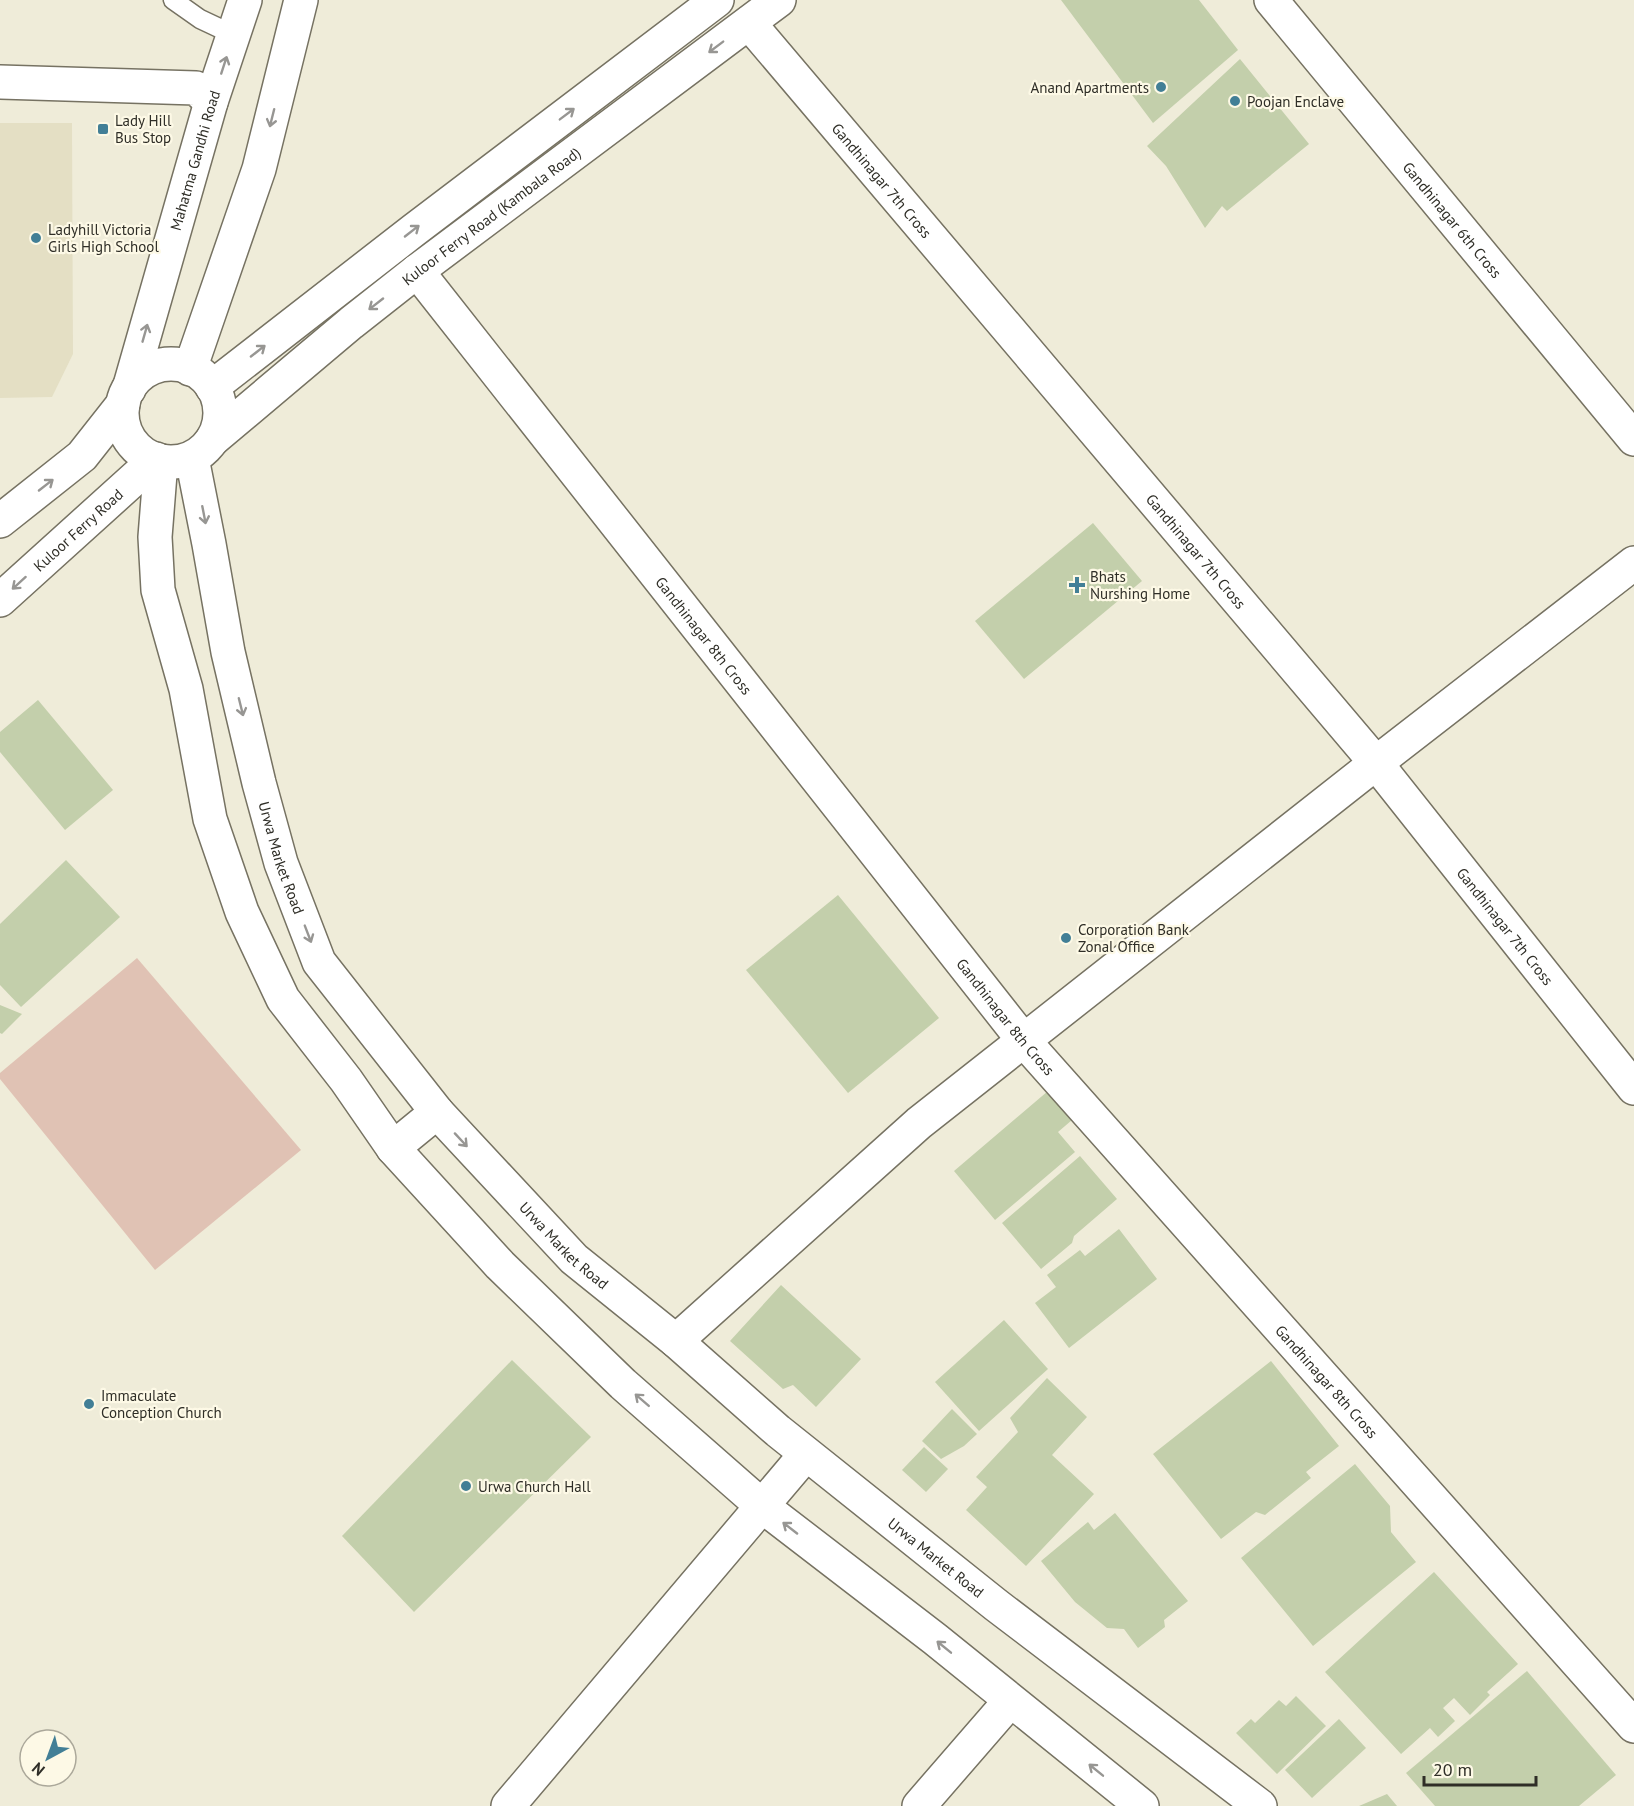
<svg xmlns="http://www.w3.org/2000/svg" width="1634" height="1806" viewBox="0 0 1634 1806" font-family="'PT Sans',sans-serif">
<rect width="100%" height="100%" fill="#efecd9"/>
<path fill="#e4dfc4" d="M 0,123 L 72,123 L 73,354 L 52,397 L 0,398 Z"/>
<path fill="#e0c2b4" d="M 137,958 L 301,1150 L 155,1270 L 0,1079 L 0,1073 Z"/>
<g fill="#c3cfab">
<path d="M 1061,0 L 1199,0 L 1238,50 L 1153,123 Z"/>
<path d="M 1240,59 L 1309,144 L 1227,211 L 1222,206 L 1205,228 L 1166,166 L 1147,146 Z"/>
<path d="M 1093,523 L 1142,581 L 1024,679 L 975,621 Z"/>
<path d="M 38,700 L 113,790 L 65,830 L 0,752 L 0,732 Z"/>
<path d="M 66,860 L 120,917 L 21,1007 L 0,985 L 0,924 Z"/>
<path d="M 838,895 L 939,1018 L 848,1093 L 746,970 Z"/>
<path d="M 0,1005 L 22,1014 L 2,1034 L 0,1033 Z"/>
<path d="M 1048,1091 L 1072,1120 L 1058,1132 L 1075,1152 L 995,1220 L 954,1171 Z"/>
<path d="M 1080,1156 L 1117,1199 L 1074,1236 L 1072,1243 L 1041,1269 L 1002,1223 Z"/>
<path d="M 1119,1229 L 1157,1279 L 1069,1348 L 1035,1303 L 1056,1287 L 1047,1275 L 1080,1250 L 1085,1256 Z"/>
<path d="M 781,1285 L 861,1359 L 816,1407 L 793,1385 L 783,1389 L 730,1341 Z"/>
<path d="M 1004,1320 L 1048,1369 L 979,1431 L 935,1382 Z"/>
<path d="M 512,1360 L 591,1437 L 414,1612 L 342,1536 Z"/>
<path d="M 1271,1361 L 1339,1446 L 1306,1472 L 1311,1478 L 1265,1515 L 1256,1512 L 1221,1539 L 1153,1454 Z"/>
<path d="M 1047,1378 L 1087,1417 L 1052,1455 L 1094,1494 L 1026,1566 L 966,1510 L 987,1487 L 976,1477 L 1018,1432 L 1010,1418 Z"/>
<path d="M 952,1409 L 977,1434 L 964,1446 L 941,1459 L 922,1441 Z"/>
<path d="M 924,1447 L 948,1469 L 926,1492 L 902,1470 Z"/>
<path d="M 1355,1464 L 1390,1506 L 1391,1532 L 1416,1562 L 1313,1646 L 1241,1558 Z"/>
<path d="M 1115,1513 L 1188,1601 L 1164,1620 L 1165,1627 L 1138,1648 L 1124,1629 L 1107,1628 L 1075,1602 L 1041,1561 L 1088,1522 L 1094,1530 Z"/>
<path d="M 1434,1572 L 1518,1664 L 1487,1692 L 1490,1695 L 1470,1715 L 1454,1698 L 1443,1708 L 1455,1721 L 1438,1737 L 1430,1728 L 1401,1754 L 1325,1672 Z"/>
<path d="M 1527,1671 L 1616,1775 L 1579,1806 L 1435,1806 L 1406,1773 Z"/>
<path d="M 1296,1696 L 1326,1726 L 1277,1774 L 1236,1733 L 1251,1719 L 1255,1723 L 1279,1700 L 1286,1706 Z"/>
<path d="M 1339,1719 L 1366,1748 L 1312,1798 L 1285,1770 Z"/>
<path d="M 1387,1794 L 1397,1806 L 1359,1806 Z"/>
</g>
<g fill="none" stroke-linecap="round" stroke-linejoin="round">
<defs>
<path id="service" d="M 173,0 L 200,19 L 234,35"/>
<g id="minor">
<path id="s1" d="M 1271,0 L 1634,439"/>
<path id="s2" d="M 749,23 L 1376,763 L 1634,1088"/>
<path d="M 0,82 L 196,88 L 211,102"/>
<path id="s3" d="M 417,271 L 1024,1041 L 1634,1726"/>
<path d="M 676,1341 L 919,1123 L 1376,763 L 1634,563"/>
<path d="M 508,1806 L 806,1454"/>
<path d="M 919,1806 L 1010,1701"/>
</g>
<g id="tertiary">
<path id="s4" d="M 192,458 L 209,544 L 228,652 L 259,783 L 281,863 L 319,962 L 437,1112 L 574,1259 L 676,1341 L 778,1431 L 996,1605 L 1260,1806"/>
<path d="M 161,461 L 155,537 L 158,590 L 186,689 L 210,819 L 242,912 L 283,999 L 346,1080 L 393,1148 L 500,1265 L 623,1384 L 762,1506 L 935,1639 L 1142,1806"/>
<path d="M 393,1148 L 437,1112"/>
</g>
<g id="secondary">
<path d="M 212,387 L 414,230 L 717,0"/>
<path id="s5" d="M 212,440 L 351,323 L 417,271 L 779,0"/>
</g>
<g id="primary">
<circle cx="171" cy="413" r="49"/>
<path d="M 190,369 L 259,169 L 301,0"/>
<path id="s6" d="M 129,389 L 211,102 L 245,0"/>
<path d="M 0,521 L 82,456 L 123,404"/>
<path id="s7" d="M 0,600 L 156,459"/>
</g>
</defs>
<use href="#service" stroke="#767262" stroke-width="21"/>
<use href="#minor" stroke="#767262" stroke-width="36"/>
<use href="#tertiary" stroke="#767262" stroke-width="36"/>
<use href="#secondary" stroke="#767262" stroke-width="36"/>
<use href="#primary" stroke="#767262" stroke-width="36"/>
<use href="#service" stroke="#fff" stroke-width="18"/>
<use href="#minor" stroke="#fff" stroke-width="33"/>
<use href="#tertiary" stroke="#fff" stroke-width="33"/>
<use href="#secondary" stroke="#fff" stroke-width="33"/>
<use href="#primary" stroke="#fff" stroke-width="33"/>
</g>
<defs><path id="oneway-shaft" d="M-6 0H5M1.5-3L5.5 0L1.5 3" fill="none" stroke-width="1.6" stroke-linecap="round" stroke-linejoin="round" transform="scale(1.5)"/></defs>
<g stroke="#979693">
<use href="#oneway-shaft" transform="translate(716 47) rotate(143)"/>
<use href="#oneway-shaft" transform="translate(224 65) rotate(-72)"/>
<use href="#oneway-shaft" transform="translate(567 114) rotate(-37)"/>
<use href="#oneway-shaft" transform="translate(272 118) rotate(104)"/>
<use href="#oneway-shaft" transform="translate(412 231) rotate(-38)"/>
<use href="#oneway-shaft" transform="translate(376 304) rotate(142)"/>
<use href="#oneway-shaft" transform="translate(145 333) rotate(-74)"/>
<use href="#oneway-shaft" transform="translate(258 351) rotate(-38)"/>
<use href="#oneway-shaft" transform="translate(46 485) rotate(-38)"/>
<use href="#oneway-shaft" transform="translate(204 515) rotate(79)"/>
<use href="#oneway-shaft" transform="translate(19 583) rotate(138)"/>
<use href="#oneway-shaft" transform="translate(241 707) rotate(76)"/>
<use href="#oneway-shaft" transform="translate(308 934) rotate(69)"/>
<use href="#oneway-shaft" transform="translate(461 1140) rotate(47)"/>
<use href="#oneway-shaft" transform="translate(642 1400) rotate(-139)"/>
<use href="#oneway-shaft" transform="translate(790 1528) rotate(-142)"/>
<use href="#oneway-shaft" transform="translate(944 1647) rotate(-141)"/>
<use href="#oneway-shaft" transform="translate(1096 1770) rotate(-141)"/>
</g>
<g fill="#427f96" stroke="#fdf9e6" stroke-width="2">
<circle cx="1161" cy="87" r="6"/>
<circle cx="1235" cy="101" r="6"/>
<rect x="97" y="123" width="12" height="12" rx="3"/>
<circle cx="36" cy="238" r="6"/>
<path d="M1074 576h6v6h6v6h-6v6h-6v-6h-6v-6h6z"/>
<circle cx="1066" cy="938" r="6"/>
<circle cx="89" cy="1404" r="6"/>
<circle cx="466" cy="1486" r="6"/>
</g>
<g text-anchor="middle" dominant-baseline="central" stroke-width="4.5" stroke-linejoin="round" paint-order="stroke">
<g font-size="15" fill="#2f2e27" stroke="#fdf9e6" text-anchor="start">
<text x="1149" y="87" text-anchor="end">Anand Apartments</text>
<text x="1247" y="101">Poojan Enclave</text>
<text x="115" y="120">Lady Hill<tspan x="115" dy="17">Bus Stop</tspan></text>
<text x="48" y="229">Ladyhill Victoria<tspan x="48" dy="17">Girls High School</tspan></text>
<text x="1090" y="576">Bhats<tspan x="1090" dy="17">Nurshing Home</tspan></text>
<text x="1078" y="929">Corporation Bank<tspan x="1078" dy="17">Zonal Office</tspan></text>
<text x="101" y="1395">Immaculate<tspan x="101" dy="17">Conception Church</tspan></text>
<text x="478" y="1486">Urwa Church Hall</text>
</g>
<g font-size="15" fill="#2f2e27" stroke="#fdf9e6">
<text stroke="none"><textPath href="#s6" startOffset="238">Mahatma Gandhi Road</textPath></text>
<text stroke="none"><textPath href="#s2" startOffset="206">Gandhinagar 7th Cross</textPath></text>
<text stroke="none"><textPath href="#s5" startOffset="358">Kuloor Ferry Road (Kambala Road)</textPath></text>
<text stroke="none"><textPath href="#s1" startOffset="285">Gandhinagar 6th Cross</textPath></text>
<text stroke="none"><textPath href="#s7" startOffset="105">Kuloor Ferry Road</textPath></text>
<text stroke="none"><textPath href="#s2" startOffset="692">Gandhinagar 7th Cross</textPath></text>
<text stroke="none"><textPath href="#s3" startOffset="464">Gandhinagar 8th Cross</textPath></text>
<text stroke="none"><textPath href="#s4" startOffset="410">Urwa Market Road</textPath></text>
<text stroke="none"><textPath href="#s2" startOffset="1178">Gandhinagar 7th Cross</textPath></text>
<text stroke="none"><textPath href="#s3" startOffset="950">Gandhinagar 8th Cross</textPath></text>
<text stroke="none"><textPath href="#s4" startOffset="896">Urwa Market Road</textPath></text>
<text stroke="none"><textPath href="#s3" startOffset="1436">Gandhinagar 8th Cross</textPath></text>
<text stroke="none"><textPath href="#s4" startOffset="1382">Urwa Market Road</textPath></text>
</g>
</g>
<g transform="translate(48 1758) rotate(221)"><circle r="28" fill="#fdf9e6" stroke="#aba89a" stroke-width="1.5"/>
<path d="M0-4.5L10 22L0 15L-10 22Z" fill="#427f96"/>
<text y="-9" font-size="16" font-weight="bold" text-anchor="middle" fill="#2f2e27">N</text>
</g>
<path d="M1424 1776v9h112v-9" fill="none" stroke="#2f2e27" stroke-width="3"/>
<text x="1433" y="1776" font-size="18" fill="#2f2e27" stroke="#fdf9e6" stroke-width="4.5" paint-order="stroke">20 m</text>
</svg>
